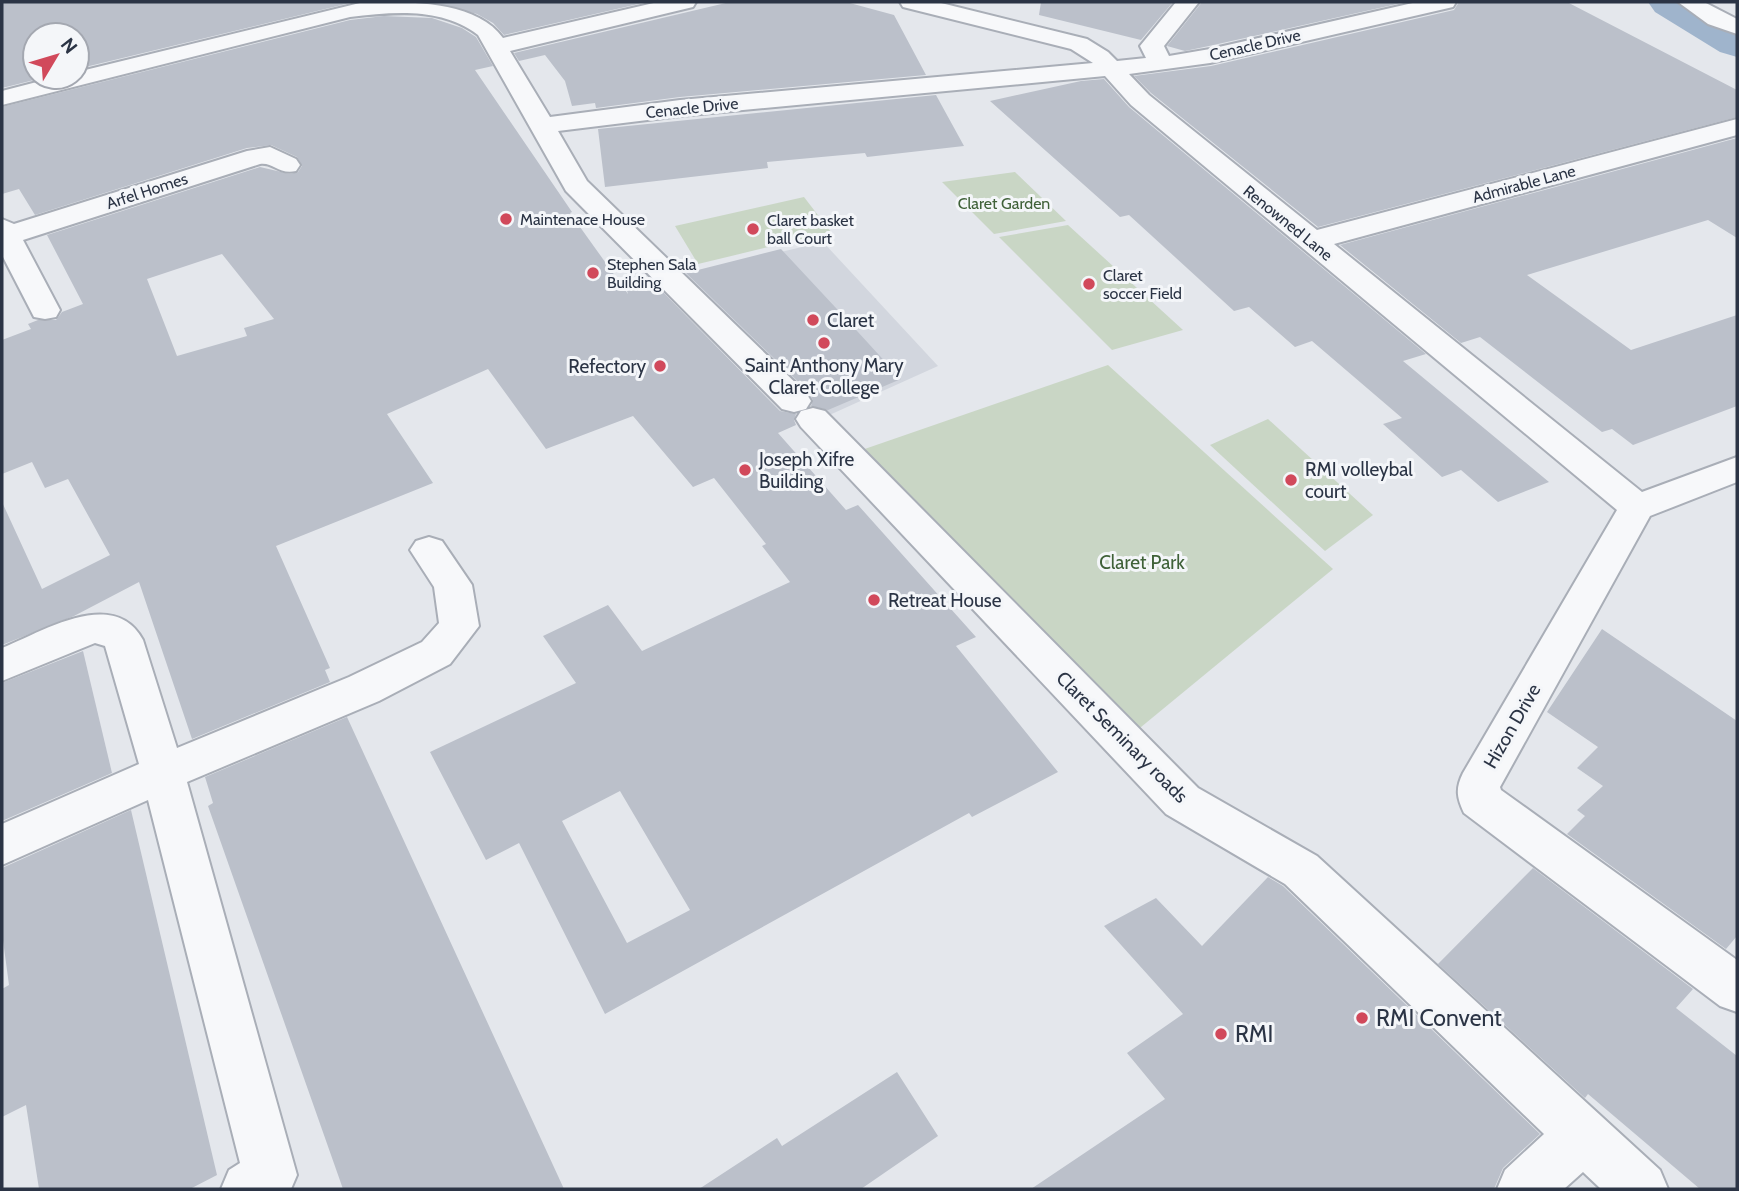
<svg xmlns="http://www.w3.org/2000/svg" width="1739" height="1191" viewBox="0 0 1739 1191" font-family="Cabin,sans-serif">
<rect width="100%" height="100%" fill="#e4e7ec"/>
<path fill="#d2d6de" d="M 823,242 L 938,366 L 825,417 L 684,275 Z"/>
<g fill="#c9d6c5">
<path d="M 1015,172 L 1066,221 L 994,234 L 942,182 Z"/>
<path d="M 804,197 L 831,232 L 698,264 L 675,226 Z"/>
<path d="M 1068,225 L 1183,330 L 1112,350 L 999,237 Z"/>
<path d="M 1108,365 L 1333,569 L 1135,732 L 856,452 Z"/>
<path d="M 1268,419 L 1373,515 L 1325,551 L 1210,445 Z"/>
</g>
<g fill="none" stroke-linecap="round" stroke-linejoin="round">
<path fill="#9fb4cc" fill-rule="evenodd" d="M 1648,2 L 1704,2 L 1737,22 L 1737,57 L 1720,52 L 1655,12 Z"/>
</g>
<g fill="#bbc0ca" fill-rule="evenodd">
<path d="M 2,2 L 354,2 L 77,69 L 77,35 L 35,35 L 35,77 L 46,77 L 2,88 Z"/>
<path d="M 429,2 L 647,2 L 504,35 L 493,23 L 477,14 Z"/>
<path d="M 730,2 L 846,2 L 894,15 L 926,75 L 680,97 L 596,108 L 595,103 L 572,106 L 565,81 L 545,55 L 519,61 L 514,53 Z"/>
<path d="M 1041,2 L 1173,2 L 1141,40 L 1039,15 Z"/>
<path d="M 1202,2 L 1406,2 L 1209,46 L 1185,51 L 1167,46 Z"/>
<path d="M 1459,2 L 1567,2 L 1737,90 L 1737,117 L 1318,227 L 1151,93 L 1134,76 L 1211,66 L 1454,10 Z"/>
<path d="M 384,16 L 432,18 L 462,28 L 476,37 L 493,66 L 475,70 L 572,212 L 570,213 L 628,294 L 626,287 L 652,281 L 780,411 L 796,414 L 794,420 L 796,425 L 778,433 L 846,510 L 858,505 L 976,637 L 956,646 L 1058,772 L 972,817 L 969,813 L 605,1014 L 519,843 L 486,860 L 430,752 L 576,683 L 543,636 L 608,605 L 642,651 L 790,582 L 762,546 L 766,544 L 714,478 L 693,487 L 633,416 L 546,449 L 488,369 L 387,414 L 433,483 L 276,546 L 330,668 L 325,670 L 330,682 L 192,739 L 139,582 L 74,616 L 2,645 L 2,502 L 42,589 L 110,555 L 68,479 L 45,488 L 32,462 L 2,474 L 2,340 L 31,329 L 28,324 L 38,320 L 56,320 L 62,312 L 83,304 L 47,235 L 260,167 L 290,174 L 298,172 L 302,166 L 297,157 L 271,145 L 247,148 L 35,215 L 19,189 L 2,194 L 2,107 L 350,20 ZM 222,254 L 274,319 L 244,328 L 247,336 L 177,356 L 147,279 ZM 620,791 L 690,910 L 627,943 L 562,821 Z"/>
<path d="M 1104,79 L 1129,107 L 1426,354 L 1403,361 L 1549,482 L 1498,502 L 1461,470 L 1442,477 L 1383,424 L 1402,418 L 1312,341 L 1295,347 L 1249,307 L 1234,311 L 1129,215 L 1120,217 L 990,101 L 1081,81 Z"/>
<path d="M 936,95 L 964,146 L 867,157 L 865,153 L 767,162 L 768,168 L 605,187 L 598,129 Z"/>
<path d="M 1737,138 L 1737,238 L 1708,220 L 1527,275 L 1631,350 L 1737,315 L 1737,406 L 1633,445 L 1612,429 L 1602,432 L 1480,337 L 1461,343 L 1340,245 Z"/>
<path d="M 781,249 L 836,308 L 901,379 L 828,410 L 811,406 L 813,400 L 808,391 L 686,273 Z"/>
<path d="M 1602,629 L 1737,721 L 1737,936 L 1726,949 L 1567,834 L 1585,816 L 1577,810 L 1603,786 L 1577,768 L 1598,747 L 1547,712 Z"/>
<path d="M 83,651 L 112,773 L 2,821 L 2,683 Z"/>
<path d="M 347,717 L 564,1189 L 343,1189 L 208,806 L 213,803 L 205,777 Z"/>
<path d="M 131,810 L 217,1175 L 190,1189 L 39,1189 L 26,1105 L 2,1117 L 2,989 L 9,985 L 2,933 L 2,868 Z"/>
<path d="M 1533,868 L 1693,989 L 1676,1008 L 1737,1056 L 1737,1189 L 1700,1189 L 1588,1094 L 1585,1098 L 1438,964 Z"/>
<path d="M 1268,877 L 1283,886 L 1540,1134 L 1503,1168 L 1494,1189 L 1031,1189 L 1165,1099 L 1127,1053 L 1183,1014 L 1104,926 L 1156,898 L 1202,946 Z"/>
<path d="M 897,1072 L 938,1136 L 861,1189 L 699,1189 L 777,1138 L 782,1146 Z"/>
</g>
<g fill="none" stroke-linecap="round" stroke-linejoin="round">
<defs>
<g id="minor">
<path d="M 364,2 C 409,2 476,0 503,38 L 658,2 L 696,2 L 693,7 L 510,51 L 550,117 L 680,100 L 1093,63 L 1071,49 L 903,7 L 900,2 L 937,2 L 1087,39 L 1108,52 L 1117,61 L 1146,58 L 1140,46 L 1176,2 L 1199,2 L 1164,46 L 1169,56 L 1210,49 L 1417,2 L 1456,2 L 1453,7 L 1210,63 L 1129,74 L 1149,95 L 1317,230 L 1737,119 L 1737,135 L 1334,244 L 1642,492 L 1737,457 L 1737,482 L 1650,516 L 1500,787 L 1501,790 L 1737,960 L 1737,1012 L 1720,1006 L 1464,813 C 1457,798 1455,789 1463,773 L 1617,510 L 1131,105 L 1105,76 L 680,116 L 558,131 L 587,181 L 806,393 L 811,401 L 806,409 L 794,412 L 782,409 L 566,191 L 478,35 C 441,7 394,12 350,17 L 2,105 L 2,91 L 56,77 L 77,77 L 77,72 Z"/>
<path d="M 1678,2 L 1704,2 L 1737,19 L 1737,34 L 1708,24 Z"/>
<path d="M 270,147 L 296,159 L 300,165 L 296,171 C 279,175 273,162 260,164 L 23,240 L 60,310 L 56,317 L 45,319 L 34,317 L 2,255 L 2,219 L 14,224 L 247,151 Z"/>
<path d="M 813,408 L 825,411 L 1198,788 L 1317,856 L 1660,1170 L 1668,1189 L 1601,1189 L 1583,1172 L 1564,1189 L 1497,1189 L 1505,1170 L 1544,1134 L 1285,884 L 1166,814 L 801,427 L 796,419 L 801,411 Z"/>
<path d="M 429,537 L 442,541 L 472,585 L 479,626 L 450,664 L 379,701 L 187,782 L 297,1175 L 291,1189 L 221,1189 L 229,1170 L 240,1163 L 148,800 L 2,865 L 2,824 L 139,764 L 105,646 L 95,643 L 2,681 L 2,648 C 42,632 114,586 143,640 L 177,748 L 349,677 L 422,642 L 439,623 L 434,587 L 410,550 L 416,541 Z"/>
</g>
</defs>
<use href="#minor" stroke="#a9aeb7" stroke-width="4"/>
<use href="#minor" fill="#f7f8fa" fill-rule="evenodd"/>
</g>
<g fill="#d1495b" stroke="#f4f6f9" stroke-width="2.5">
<circle cx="506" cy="219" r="7"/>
<circle cx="753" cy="229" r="7"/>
<circle cx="593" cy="273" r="7"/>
<circle cx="1089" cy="284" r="7"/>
<circle cx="813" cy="320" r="7"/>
<circle cx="824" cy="343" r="7"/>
<circle cx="660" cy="366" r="7"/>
<circle cx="745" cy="470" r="7"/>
<circle cx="1291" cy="480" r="7"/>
<circle cx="874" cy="600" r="7"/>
<circle cx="1362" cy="1018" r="7"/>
<circle cx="1221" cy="1034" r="7"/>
</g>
<g text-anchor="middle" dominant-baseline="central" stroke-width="6" stroke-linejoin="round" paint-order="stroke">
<g font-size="16" fill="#2b3445" stroke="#f4f6f9">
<text transform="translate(1255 45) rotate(-13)">Cenacle Drive</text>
<text transform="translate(692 108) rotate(-6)">Cenacle Drive</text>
<text transform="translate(1524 184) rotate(-15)">Admirable Lane</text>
<text transform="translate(147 191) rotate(-18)">Arfel Homes</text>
<text transform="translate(1288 223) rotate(39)">Renowned Lane</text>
</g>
<g font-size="16" fill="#3f6138" stroke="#f4f6f9">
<text x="1004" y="203">Claret Garden</text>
</g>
<g font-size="16" fill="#2b3445" stroke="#f4f6f9" text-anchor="start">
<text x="520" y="219">Maintenace House</text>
<text x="767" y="220">Claret basket<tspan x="767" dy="18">ball Court</tspan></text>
<text x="607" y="264">Stephen Sala<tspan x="607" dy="18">Building</tspan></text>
<text x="1103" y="275">Claret<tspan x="1103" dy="18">soccer Field</tspan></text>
</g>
<g font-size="19" fill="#2b3445" stroke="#f4f6f9" text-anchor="start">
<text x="827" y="320">Claret</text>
<text x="824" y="365" text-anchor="middle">Saint Anthony Mary<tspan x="824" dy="22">Claret College</tspan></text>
<text x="646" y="366" text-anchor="end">Refectory</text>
<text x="759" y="459">Joseph Xifre<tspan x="759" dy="22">Building</tspan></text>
<text x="1305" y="469">RMI volleybal<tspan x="1305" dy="22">court</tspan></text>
<text x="888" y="600">Retreat House</text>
</g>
<g font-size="19" fill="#3f6138" stroke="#f4f6f9">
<text x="1142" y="562">Claret Park</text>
</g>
<g font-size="19" fill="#2b3445" stroke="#f4f6f9">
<text transform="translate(1512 726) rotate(-60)">Hizon Drive</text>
<text transform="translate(1122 737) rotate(45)">Claret Seminary roads</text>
</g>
<g font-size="23" fill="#2b3445" stroke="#f4f6f9" text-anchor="start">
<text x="1376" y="1018">RMI Convent</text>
<text x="1235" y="1034">RMI</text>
</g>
</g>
<rect width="1739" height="1191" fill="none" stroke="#2b3445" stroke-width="7"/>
<g transform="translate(56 56) rotate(52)"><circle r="33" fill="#f4f6f9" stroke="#a4a8b1" stroke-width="2"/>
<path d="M0-5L12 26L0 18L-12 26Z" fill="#d1495b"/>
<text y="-10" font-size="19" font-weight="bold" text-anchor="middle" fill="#2b3445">N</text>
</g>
</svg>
